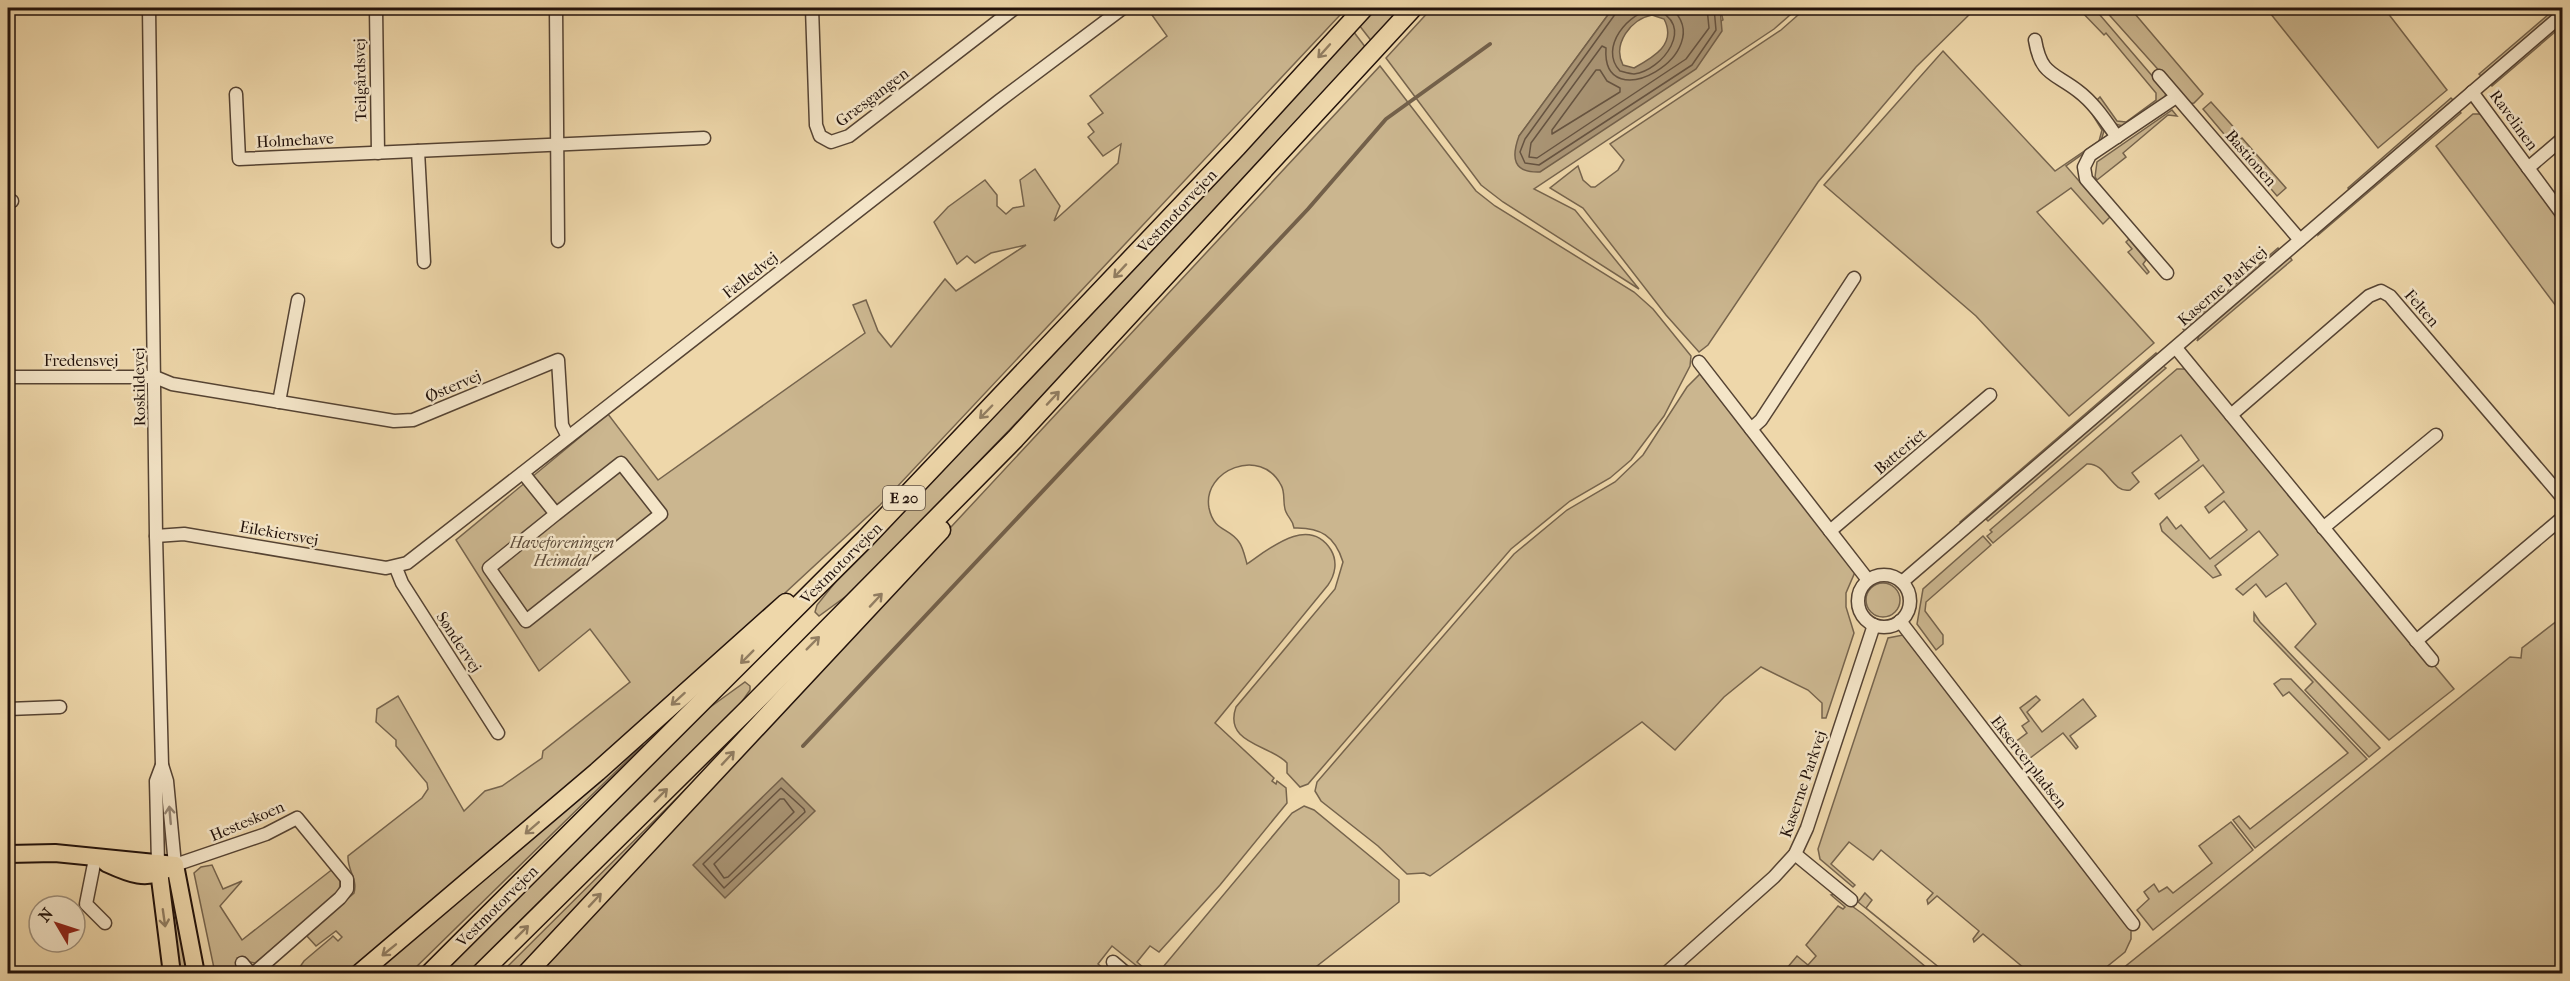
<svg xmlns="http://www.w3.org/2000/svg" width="2570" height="981" viewBox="0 0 2570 981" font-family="'IM FELL French Canon',serif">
<rect width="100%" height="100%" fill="#eed7aa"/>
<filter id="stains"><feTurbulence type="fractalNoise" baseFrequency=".00333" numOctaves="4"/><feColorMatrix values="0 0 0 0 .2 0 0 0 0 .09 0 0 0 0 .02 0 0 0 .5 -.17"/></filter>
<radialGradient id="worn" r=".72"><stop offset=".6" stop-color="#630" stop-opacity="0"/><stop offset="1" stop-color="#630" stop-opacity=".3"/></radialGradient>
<g fill="#cbb68f" stroke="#76644d" stroke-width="1.5">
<path d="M 1147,8 L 1336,8 L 1341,14 L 880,505 L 690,681 L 417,920 L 349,973 L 295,974 L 304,961 L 331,938 L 333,936 L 338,941 L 342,937 L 336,931 L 316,946 L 306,935 L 354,893 C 358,879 347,870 348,856 L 422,798 L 428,789 L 427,783 L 396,746 L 396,740 L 376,722 L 377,709 L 398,696 L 464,811 L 485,791 L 502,786 L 542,758 L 543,751 L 630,682 L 590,629 L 539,671 L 456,540 L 608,414 L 658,480 L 865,333 L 853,305 L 866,300 L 878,331 L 891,347 L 945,279 L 956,291 L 1026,245 L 991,253 L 975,263 L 967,256 L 957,264 L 934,222 L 948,207 L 985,180 L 997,195 L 997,206 L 1006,214 L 1013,208 L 1024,206 L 1020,180 L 1035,169 L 1060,206 L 1054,221 L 1118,163 L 1121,144 L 1103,156 L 1088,137 L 1094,132 L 1088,124 L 1103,113 L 1090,96 L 1167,36 Z"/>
<path d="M 1375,8 L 1404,8 L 1373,43 L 1359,25 Z"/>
<path d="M 1432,8 L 1613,8 L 1519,136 L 1723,20 L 1720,8 L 1798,8 L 1774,29 L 1534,189 L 1575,210 L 1639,289 L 1503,202 L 1481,185 L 1386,58 Z"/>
<path d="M 1806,8 L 1976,8 L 1916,67 L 1818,182 L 1708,345 L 1699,352 L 1666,315 L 1583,208 L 1550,188 L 1578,166 L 1583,180 L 1591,187 L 1595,187 L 1618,170 L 1624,160 L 1610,144 L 1781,30 Z"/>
<path d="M 2078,8 L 2094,8 L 2166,92 L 2165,97 L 2123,126 L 2115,124 L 2097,100 L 2100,97 L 2117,121 L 2126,122 L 2156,100 L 2156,93 L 2106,33 L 2104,35 Z"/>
<path d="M 2103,8 L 2130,8 L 2203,94 L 2194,103 L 2189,104 Z"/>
<path d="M 2266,8 L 2384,8 L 2447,90 L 2378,148 Z"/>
<path d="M 2556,8 L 2561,8 L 2481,76 L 2479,74 Z"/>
<path d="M 2562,22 L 2562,26 L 2492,86 L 2491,85 Z"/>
<path d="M 1353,31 L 1366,48 L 1083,353 L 860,586 L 819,616 L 815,612 L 817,605 L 846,569 L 1139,264 Z"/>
<path d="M 1943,51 L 2055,171 L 2099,141 L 2102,130 L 2089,109 L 2104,131 L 2101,141 L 2066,166 L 2110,217 L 2103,224 L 2071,188 L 2037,212 L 2154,343 L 2069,416 L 1976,316 L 1824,185 Z"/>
<path d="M 1380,66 L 1476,191 L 1495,206 L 1634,292 L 1653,309 L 1691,356 L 1690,366 L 1664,416 L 1631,460 L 1610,478 L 1570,501 L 1511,549 L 1308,784 L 1300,787 L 1287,773 L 1287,763 C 1271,745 1223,744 1236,707 L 1335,589 L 1343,562 C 1335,536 1320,527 1294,528 C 1293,520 1289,519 1286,512 C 1282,504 1286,493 1281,485 C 1261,446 1202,470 1209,508 C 1214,532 1229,527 1239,542 C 1243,547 1245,557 1247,564 C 1270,548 1309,515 1331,550 C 1338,562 1335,575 1328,585 L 1215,723 L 1274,778 L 1272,781 L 1276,784 L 1277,781 L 1286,788 L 1287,803 L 1220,885 L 1159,952 L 1150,946 L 1137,962 L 1145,969 L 1143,971 L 1112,946 L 1098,964 L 1110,974 L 535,974 Z"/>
<path d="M 2451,98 L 2453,100 L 2349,190 L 2348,188 Z"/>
<path d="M 2211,102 L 2238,132 L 2229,140 L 2203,109 Z"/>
<path d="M 2172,110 L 2177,116 L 2168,115 L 2123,153 L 2126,157 L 2097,180 L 2095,177 L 2097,162 Z"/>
<path d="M 2459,111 L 2461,113 L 2318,235 L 2318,233 Z"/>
<path d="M 2473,114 L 2483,114 L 2562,223 L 2562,314 L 2436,146 Z"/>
<path d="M 2242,138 L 2286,188 L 2277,196 L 2234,145 Z"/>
<path d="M 2129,239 L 2146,260 L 2143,264 L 2149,272 L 2147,274 L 2128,252 L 2132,249 L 2126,242 Z"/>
<path d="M 2278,248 L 2279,250 L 2185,331 L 2183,329 Z"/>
<path d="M 2290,257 L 2292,260 L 2197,341 L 2199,336 Z"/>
<path d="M 2156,353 L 2157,355 L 1983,506 L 1962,524 L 1960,522 Z"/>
<path d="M 2163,366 L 2166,368 L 1988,521 L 1986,519 Z"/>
<path d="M 2177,369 L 2187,369 L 2454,689 L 2389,740 L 2295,647 L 2316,624 L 2286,583 L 2266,597 L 2256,584 L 2243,595 L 2236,589 L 2278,555 L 2259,531 L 2215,566 L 2221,575 L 2213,578 L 2162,531 L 2160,524 L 2167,517 L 2176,529 L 2181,525 L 2210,559 L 2247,530 L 2224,501 L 2209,513 L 2205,507 L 2224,492 L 2203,465 L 2159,499 L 2155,494 L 2199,460 L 2181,435 L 2132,473 L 2139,482 L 2130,490 C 2112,494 2106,462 2087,464 L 1993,543 L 1987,536 L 1992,532 L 1990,530 Z"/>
<path d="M 1700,374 L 1855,572 L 1846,593 L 1846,607 L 1854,633 L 1826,718 L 1822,718 L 1822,703 L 1808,690 L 1761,667 L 1724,697 L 1675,750 L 1642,722 L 1430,876 L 1424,873 L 1407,874 L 1378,846 L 1321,801 L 1315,791 L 1317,782 L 1514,554 L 1567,510 L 1615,482 L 1643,455 L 1687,387 Z"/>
<path d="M 1983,536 L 1991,545 L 1926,602 L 1925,611 L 1943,635 L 1943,644 L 1936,650 L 1917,624 L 1923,589 Z"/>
<circle cx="1883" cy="600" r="17"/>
<path d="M 2254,613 L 2260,622 L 2380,748 L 2369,757 L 2305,690 L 2313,682 L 2254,621 Z"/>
<path d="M 2562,617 L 2562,973 L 2117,973 L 2510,657 L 2521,658 L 2522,648 Z"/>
<path d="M 1903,635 L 2131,930 L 2131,939 L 2125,952 L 2099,973 L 2030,973 L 1983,934 L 1974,942 L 1973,939 L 1979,931 L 1937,896 L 1928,904 L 1927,900 L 1933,893 L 1881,850 L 1873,860 L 1849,842 L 1831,864 L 1855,885 L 1853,887 L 1820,859 L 1818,849 L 1888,638 Z"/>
<path d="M 2281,679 L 2291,679 L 2367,759 L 2255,848 L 2233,820 L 2239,816 L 2250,829 L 2348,753 L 2289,692 L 2283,696 L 2274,684 Z"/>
<path d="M 745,682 L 750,686 L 750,690 L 734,713 L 469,973 L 437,974 L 709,708 Z"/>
<path d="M 2036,696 L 2040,700 L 2027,712 L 2042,732 L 2083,699 L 2096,716 L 2070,736 L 2078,747 L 2076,749 L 2063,733 L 2025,762 L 2030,771 L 2010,746 L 2027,733 L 2022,726 L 2029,721 L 2020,708 Z"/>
<path d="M 640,743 L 643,745 L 410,973 L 372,974 L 505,862 Z"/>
<path d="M 686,789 L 689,791 L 521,973 L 500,974 Z"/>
<path d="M 1304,806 L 1314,810 L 1399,880 L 1399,902 L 1308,973 L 1158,973 L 1292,813 Z"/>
<path d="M 2231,822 L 2253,850 L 2153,930 L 2137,910 L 2149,899 L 2144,892 L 2154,884 L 2159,892 L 2167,887 L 2173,893 L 2212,863 L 2199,846 Z"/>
<path d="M 212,865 L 223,889 L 242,881 L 220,906 L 242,940 L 334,868 C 340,877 343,885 336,895 L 255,963 L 244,961 L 245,973 L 215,973 L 194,873 L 201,867 Z"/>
<path d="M 1865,893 L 1872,900 L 1866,908 L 1946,973 L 1858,902 Z"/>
<path d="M 1835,894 L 1863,914 L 1933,973 L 1782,974 L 1797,956 L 1808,965 L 1816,956 L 1806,945 L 1838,906 L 1843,909 L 1845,907 L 1831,895 Z"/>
<path d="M 172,902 L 174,904 L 189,973 L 181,973 L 170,903 Z"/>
</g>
<g fill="#a99474" stroke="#73604a" stroke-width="1.5" fill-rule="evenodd">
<path d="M 1613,8 L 1720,8 L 1722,31 L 1696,69 L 1540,172 C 1513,173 1511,158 1519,136 ZM 1652,15 L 1664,19 C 1677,44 1654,57 1634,68 L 1623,65 C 1612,44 1631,19 1652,15 Z"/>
<path d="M 782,778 L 815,811 L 725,898 L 693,865 Z"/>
</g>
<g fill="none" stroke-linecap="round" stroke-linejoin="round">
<g stroke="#665340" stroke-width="1.5">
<path d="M 1618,8 L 1616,13 L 1525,139 L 1520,152 L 1525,163 L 1539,165 L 1692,65 L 1716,30 L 1714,8"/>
<path d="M 1671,8 C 1721,52 1601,121 1606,48 L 1602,46 L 1531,143 L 1529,157 L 1537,158 L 1686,59 L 1709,28 L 1707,8"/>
<path d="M 1654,9 C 1698,24 1662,71 1634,74 C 1630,74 1624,72 1620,71 C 1598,48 1629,11 1654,9 Z"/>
<path d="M 1596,70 L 1600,70 L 1607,81 L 1620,88 L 1620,92 L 1552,134 L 1552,130 Z"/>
<path d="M 781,788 L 804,809 L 805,812 L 724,888 L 703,864 Z"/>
<path d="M 780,799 L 784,799 L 794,812 L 728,877 L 724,878 L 714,864 Z"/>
</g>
<path stroke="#73604a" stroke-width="4" d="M 803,746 L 1308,209 L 1386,119 L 1490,44"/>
<defs>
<g id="minor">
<path d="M 149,8 L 156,536 L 162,765 L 167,781 L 175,865 L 266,834 L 297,818 L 347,879 L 347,889 L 340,898 L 253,974"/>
<path d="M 376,8 L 378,153"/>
<path d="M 556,8 L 558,241"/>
<path d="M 812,8 L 816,125 L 820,136 L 831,142 L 849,136 L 1015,8"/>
<path d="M 2035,40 C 2041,75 2053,72 2078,91 C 2094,103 2105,120 2117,137"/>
<path d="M 2159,76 L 2300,240"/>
<path d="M 2472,92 L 2562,214"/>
<path d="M 236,94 L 239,159 L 704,138"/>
<path d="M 418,151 L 424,262"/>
<path d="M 2528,168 L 2562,139"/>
<path d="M 8,201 L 12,201"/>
<path d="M 2167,273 L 2086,179 L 2084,167 L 2090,155 L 2176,97"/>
<path d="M 2176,348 L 2432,660"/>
<path d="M 1699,362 L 1868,580"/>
<path d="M 8,377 L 155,377 L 172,384 L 394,421 L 413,420 L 558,360 L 562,425 L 568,437"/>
<path d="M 279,402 L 298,300"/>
<path d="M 2231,415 L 2369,296 L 2381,291 L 2390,296 L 2562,497"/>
<path d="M 1751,429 L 1761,420 L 1854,278"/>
<path d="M 523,473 L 556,514 L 489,568 L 526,621 L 661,514 L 621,463 L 556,514"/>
<path d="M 2323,528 L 2436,435"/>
<path d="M 1830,531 L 1990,395"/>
<path d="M 156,536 L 184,534 L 386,568 L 407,563 L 999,101 L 1123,8"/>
<path d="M 396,568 L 402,583 L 498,733"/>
<circle cx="1884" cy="601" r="26"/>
<path d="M 1902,582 L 2562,15"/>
<path d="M 1900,621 L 2133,924"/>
<path d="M 2416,641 L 2562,518"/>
<path d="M 8,709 L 60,707"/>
<path d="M 1795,854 L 1851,900"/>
<path d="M 95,859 L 86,904 L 105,923"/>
<path d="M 158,863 L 156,781 L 162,765"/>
<path d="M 1113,962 L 1127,974"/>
<path d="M 242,963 L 251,974"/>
<path d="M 1665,974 L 1774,877 L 1795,854 L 1807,828 L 1874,625"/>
</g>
<g id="major">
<path d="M 8,854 L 55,853 L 175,865"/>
<path d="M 106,863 C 128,873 146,882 169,868"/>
<path d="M 158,863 L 172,974"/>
<path d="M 175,865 L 196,974"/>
</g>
<g id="highway">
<path d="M 359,974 L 597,772 L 786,603"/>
<path d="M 429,974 L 866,538 L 1237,147 L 1364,8"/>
<path d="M 480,974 L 749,708 L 1015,439 L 1413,8"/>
<path d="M 526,974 L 941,530"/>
</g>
</defs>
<use href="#minor" stroke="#554333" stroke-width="15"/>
<use href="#major" stroke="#22120b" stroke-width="20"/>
<use href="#highway" stroke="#22120b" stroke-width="21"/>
<use href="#minor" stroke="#f4e5c8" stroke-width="12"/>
<use href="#major" stroke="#eed7aa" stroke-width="16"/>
<use href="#highway" stroke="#eed7aa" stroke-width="18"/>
</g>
<defs><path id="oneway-shaft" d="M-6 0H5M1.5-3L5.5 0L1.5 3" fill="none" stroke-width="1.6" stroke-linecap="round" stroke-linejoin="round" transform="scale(1.5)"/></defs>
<g stroke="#927e62">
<use href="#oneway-shaft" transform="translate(1324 51) rotate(132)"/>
<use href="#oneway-shaft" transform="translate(1120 271) rotate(133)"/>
<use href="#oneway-shaft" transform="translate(1053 398) rotate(-47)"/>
<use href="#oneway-shaft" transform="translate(986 412) rotate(134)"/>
<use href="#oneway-shaft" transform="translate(876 600) rotate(-47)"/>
<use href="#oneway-shaft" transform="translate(813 643) rotate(-45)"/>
<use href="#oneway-shaft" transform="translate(747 657) rotate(135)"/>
<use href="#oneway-shaft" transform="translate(678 699) rotate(138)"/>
<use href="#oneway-shaft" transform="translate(728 758) rotate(-47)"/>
<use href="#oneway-shaft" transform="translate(661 795) rotate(-45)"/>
<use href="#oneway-shaft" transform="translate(532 828) rotate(139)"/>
<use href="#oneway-shaft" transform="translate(595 900) rotate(-47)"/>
<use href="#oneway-shaft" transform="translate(164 918) rotate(82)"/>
<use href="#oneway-shaft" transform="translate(522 932) rotate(-45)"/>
<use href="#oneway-shaft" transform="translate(389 950) rotate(141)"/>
</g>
<use stroke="#968673" href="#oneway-shaft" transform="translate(170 815) rotate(-95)"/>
<g text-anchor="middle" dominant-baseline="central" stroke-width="5" stroke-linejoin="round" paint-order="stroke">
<rect fill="#f4e5c8" stroke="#615144" stroke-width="1.5" x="883" y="486" width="42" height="24" rx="4.5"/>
<g font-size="15" font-weight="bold" fill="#22120b">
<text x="904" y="498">E 20</text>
</g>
<g font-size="16" fill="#22120b" stroke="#f4e5c8">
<text transform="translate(360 80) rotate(-91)">Teilgårdsvej</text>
<text transform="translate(872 97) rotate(-37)">Græsgangen</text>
<text transform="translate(2514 120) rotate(54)">Ravelinen</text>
<text transform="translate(295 140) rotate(-3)">Holmehave</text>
<text transform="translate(2251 158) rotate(49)">Bastionen</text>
<text transform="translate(1177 211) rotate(-47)">Vestmotorvejen</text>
<text transform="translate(750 275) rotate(-38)">Fælledvej</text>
<text transform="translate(2222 286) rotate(-41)">Kaserne Parkvej</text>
<text transform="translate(2422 308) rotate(49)">Felten</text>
<text x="81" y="360">Fredensvej</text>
<text transform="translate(453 386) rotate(-23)">Østervej</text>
<text transform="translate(139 387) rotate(-91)">Roskildevej</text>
<text transform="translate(1900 451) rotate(-40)">Batteriet</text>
<text transform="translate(279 533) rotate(10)">Eilekiersvej</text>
<text transform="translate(841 563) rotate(-45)">Vestmotorvejen</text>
<text transform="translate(459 642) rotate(57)">Søndervej</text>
<text transform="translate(2029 762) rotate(52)">Eksercerpladsen</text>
<text transform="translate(1803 784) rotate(-71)">Kaserne Parkvej</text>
<text transform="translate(247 821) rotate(-23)">Hesteskoen</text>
<text transform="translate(497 906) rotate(-45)">Vestmotorvejen</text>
</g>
<g font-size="16" font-style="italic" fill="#5d4b39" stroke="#f4e5c8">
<text x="562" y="542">Haveforeningen<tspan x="562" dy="18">Heimdal</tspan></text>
</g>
</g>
<rect width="2570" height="981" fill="none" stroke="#eed7aa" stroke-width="30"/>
<rect x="9" y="9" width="2552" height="963" fill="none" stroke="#22120b" stroke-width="3"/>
<rect x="15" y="15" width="2540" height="951" fill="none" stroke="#22120b" stroke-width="1.5"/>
<g transform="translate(57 924) rotate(309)"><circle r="28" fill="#f4e5c8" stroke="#a0917c" stroke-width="1.5"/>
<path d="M0-4.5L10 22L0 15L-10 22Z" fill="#8f2418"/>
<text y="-9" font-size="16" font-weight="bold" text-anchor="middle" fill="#22120b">N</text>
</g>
<rect width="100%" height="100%" filter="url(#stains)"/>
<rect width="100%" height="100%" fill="url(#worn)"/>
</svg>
